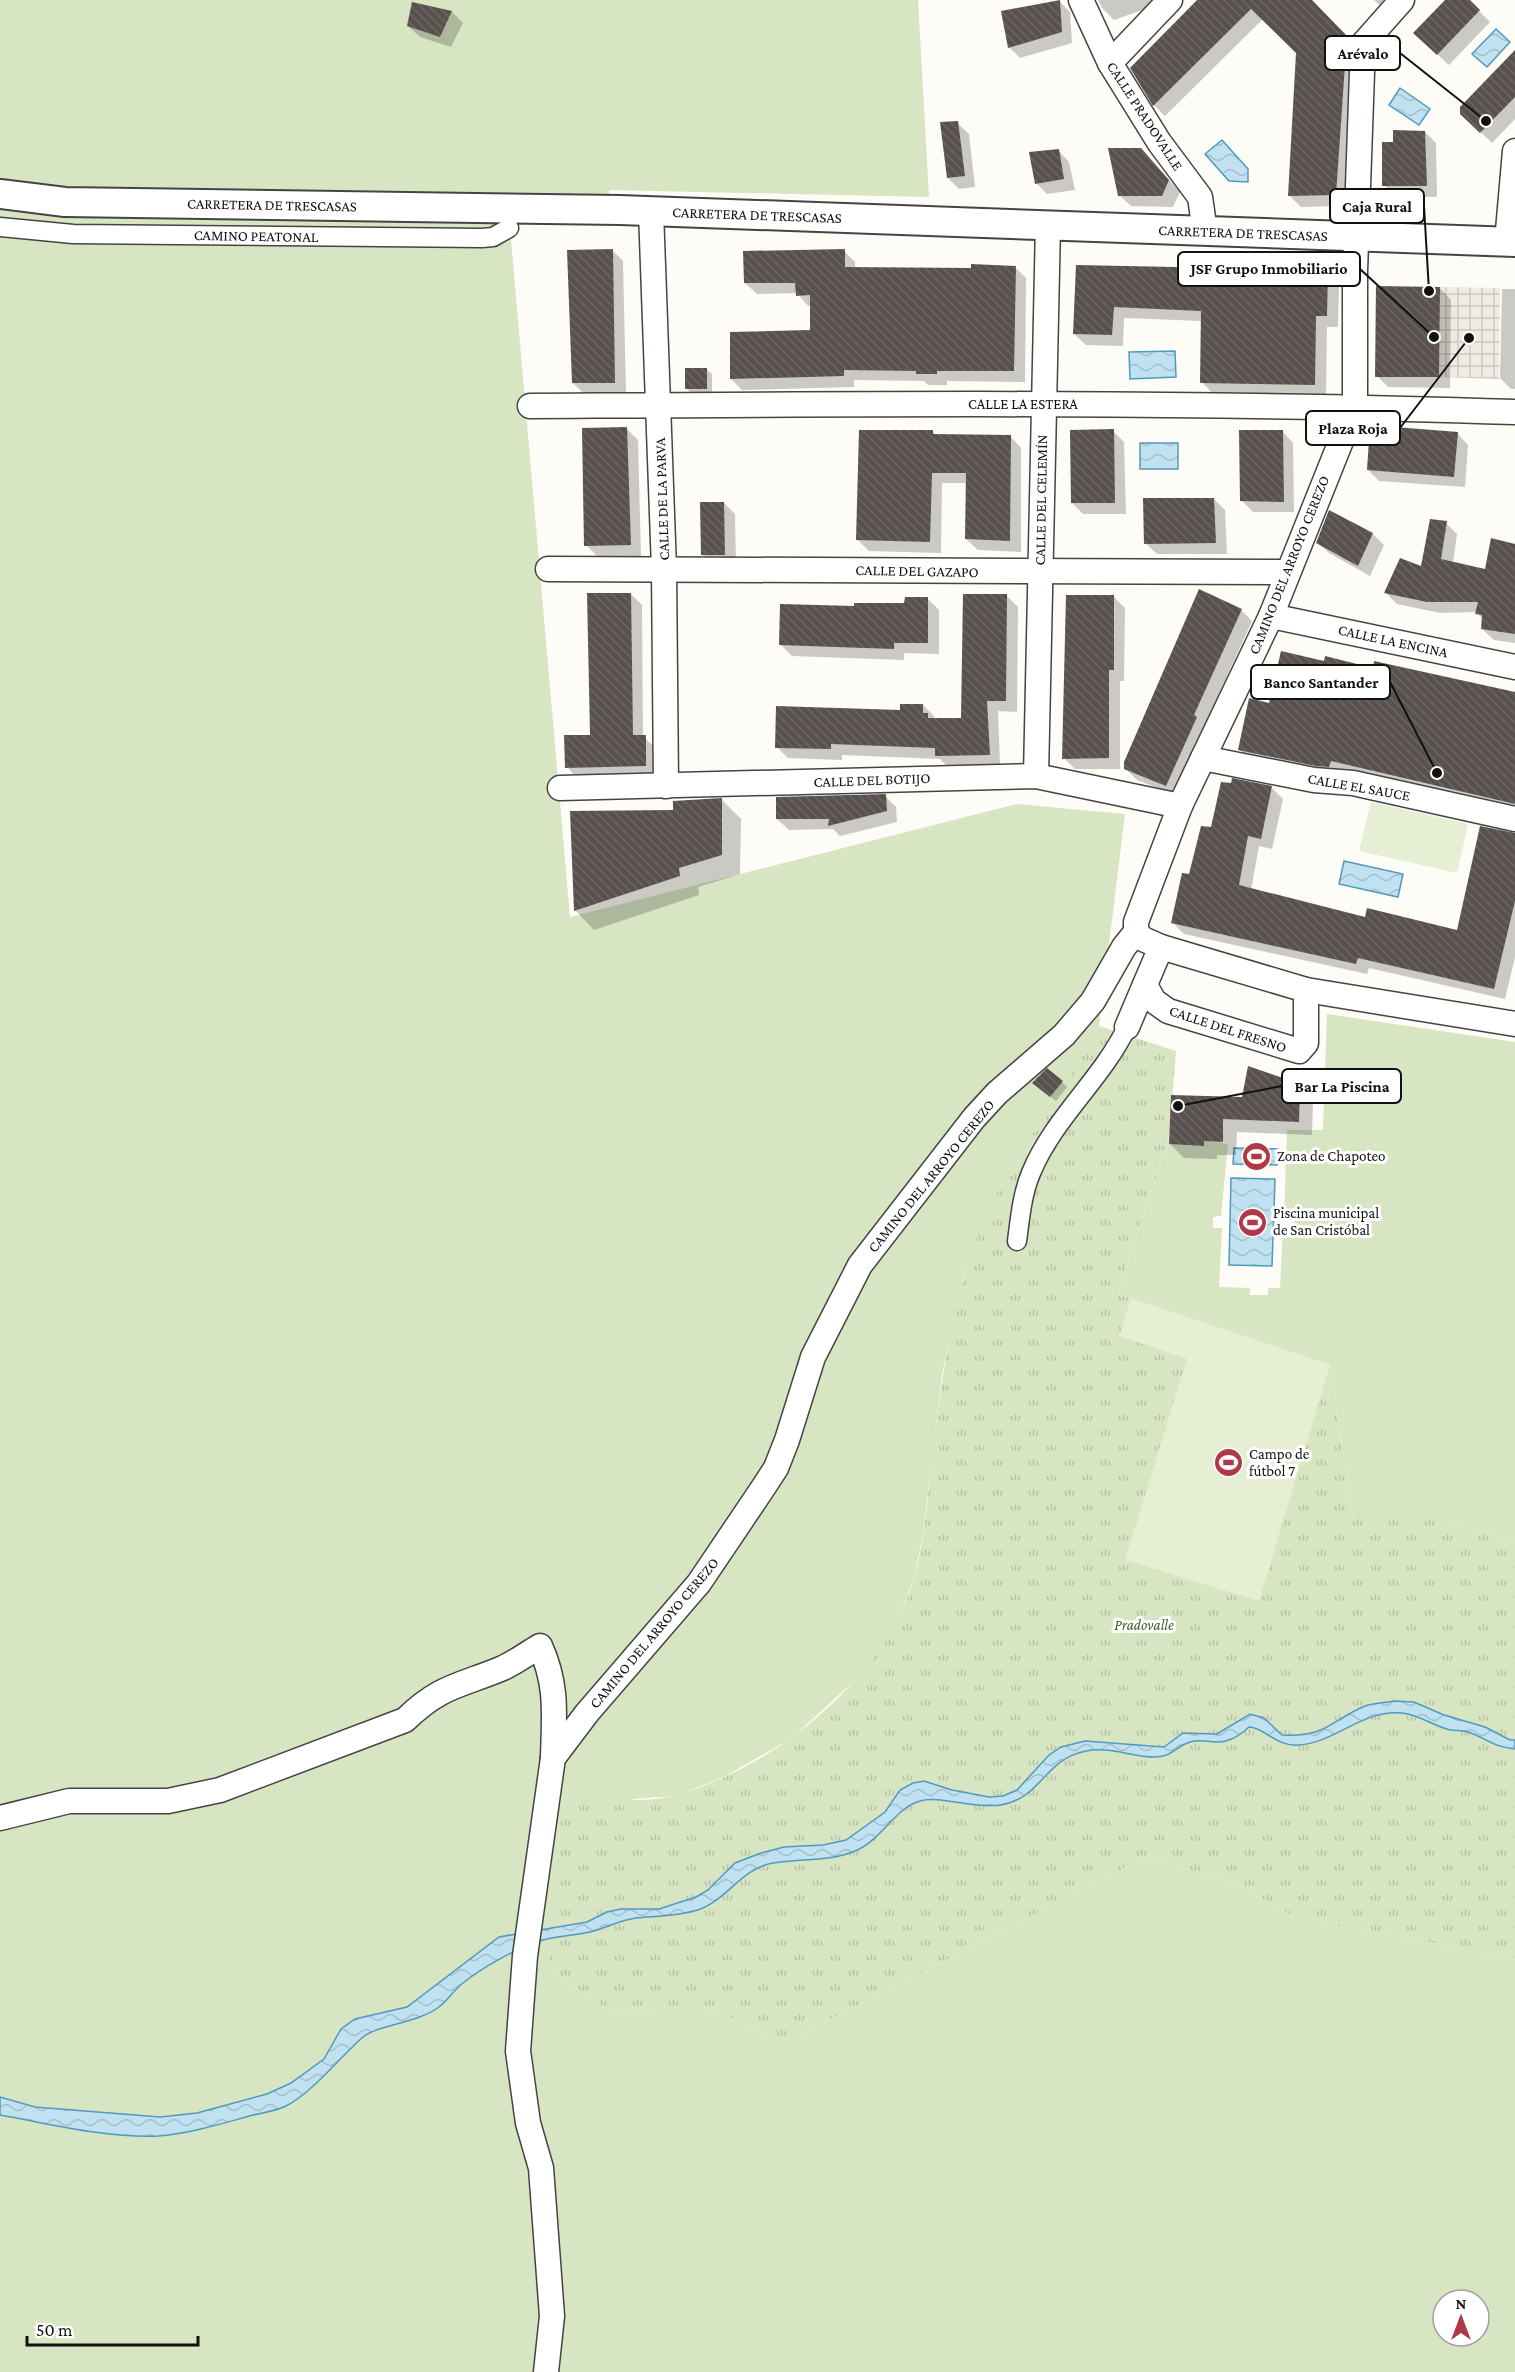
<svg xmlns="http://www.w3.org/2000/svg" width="1515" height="2372" viewBox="0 0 1515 2372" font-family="'Crimson Pro',serif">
<defs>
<pattern id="park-tufts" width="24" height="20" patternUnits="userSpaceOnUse" patternTransform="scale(1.5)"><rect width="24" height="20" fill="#d7e5c2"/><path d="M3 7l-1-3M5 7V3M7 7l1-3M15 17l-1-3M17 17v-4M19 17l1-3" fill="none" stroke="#b8c3a6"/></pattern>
<pattern id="plaza-grid" width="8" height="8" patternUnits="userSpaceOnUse" patternTransform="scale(1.5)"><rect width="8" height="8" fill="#efebe3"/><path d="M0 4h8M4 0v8" fill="none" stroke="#ccc8c2"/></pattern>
<pattern id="water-waves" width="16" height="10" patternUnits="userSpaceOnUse" patternTransform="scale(1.5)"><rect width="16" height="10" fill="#c0e1f0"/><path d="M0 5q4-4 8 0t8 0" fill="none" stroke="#a4c0cd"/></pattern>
<pattern id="building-back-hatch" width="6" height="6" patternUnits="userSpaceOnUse" patternTransform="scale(1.5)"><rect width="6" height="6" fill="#58514e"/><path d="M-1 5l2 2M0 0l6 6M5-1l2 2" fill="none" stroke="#6b6663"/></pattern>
</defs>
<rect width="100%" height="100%" fill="#fefcf6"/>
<g fill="#d7e5c2" fill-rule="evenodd">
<path d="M 0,0 L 918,0 L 929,197 L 609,190 L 607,218 L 509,217 L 570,917 L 1017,804 L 1125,814 L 1099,1026 L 1081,1061 L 988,1212 L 964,1272 L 942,1374 L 923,1534 L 914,1578 L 896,1625 L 864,1672 L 792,1738 L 722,1778 L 675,1796 L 633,1799 L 548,1969 L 606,2008 L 636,2013 L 667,2007 L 694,2007 L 724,2013 L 745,2027 L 774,2038 L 794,2038 L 1134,1863 L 1157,1860 L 1223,1879 L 1252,1892 L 1309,1926 L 1355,1927 L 1515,1960 L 1515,2372 L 0,2372 ZM 1443,2300 L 1479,2300 L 1479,2336 L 1443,2336 Z"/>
<path d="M 1327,1014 L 1515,1042 L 1515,1542 L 1436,1518 L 1353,1518 L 1330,1365 L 1118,1294 L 1169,1137 L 1169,1144 L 1203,1146 L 1204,1141 L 1228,1144 L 1221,1216 L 1213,1217 L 1213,1228 L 1222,1228 L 1219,1287 L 1250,1288 L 1250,1295 L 1268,1295 L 1268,1288 L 1280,1288 L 1283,1229 L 1293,1230 L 1294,1220 L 1284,1219 L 1287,1130 L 1323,1130 Z"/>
</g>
<path fill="url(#park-tufts)" d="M 1099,1026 L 1176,1051 L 1169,1137 L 1118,1294 L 1330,1365 L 1353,1518 L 1436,1518 L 1515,1542 L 1515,1960 L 1355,1927 L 1309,1926 L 1252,1892 L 1223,1879 L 1157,1860 L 1134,1863 L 794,2038 L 774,2038 L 745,2027 L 724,2013 L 694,2007 L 667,2007 L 636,2013 L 606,2008 L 548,1969 L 561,1796 C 598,1797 641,1805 676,1795 C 775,1768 885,1678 914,1578 C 926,1536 928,1491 933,1448 C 940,1389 949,1331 964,1274 C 988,1183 1056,1109 1099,1026 Z"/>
<g fill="#e6eed3">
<path d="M 1371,802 L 1468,824 L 1457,873 L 1359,851 Z"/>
<path d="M 1131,1298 L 1330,1365 L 1259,1601 L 1125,1560 L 1187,1359 L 1119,1336 Z"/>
</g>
<path fill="url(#plaza-grid)" d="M 1440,287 L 1500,288 L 1499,379 L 1439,377 Z"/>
<g fill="url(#water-waves)" stroke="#509abe" stroke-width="1.5">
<path d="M 1496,29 L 1510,42 L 1487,67 L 1472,54 Z"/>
<path d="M 1400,88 L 1430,109 L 1419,125 L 1389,105 Z"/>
<path d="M 1222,140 L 1248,169 L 1248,182 L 1229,181 L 1205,154 Z"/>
<path d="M 1175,351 L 1176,377 L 1130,379 L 1129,352 Z"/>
<rect x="1140" y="443" width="38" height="26"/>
<path d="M 1344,861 L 1403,874 L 1398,897 L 1339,884 Z"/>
<path d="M 1234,1148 L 1278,1149 L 1277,1165 L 1233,1164 Z"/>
<path d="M 1231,1178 L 1275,1179 L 1272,1266 L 1229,1265 Z"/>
<path d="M 1394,1701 L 1414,1702 L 1444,1715 L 1485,1727 L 1510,1740 L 1515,1740 L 1515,1749 C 1493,1747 1486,1738 1468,1732 C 1462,1730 1456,1731 1450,1730 C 1433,1726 1420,1715 1402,1713 C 1363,1709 1337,1742 1299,1745 C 1276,1747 1264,1727 1249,1727 C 1219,1755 1206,1733 1185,1744 C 1173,1750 1170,1757 1154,1757 C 1132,1757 1109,1746 1086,1751 C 1044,1759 1042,1798 1001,1805 C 975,1809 938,1795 920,1801 C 895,1808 882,1840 855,1851 C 829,1862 800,1858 773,1863 C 742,1868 726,1901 698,1910 C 678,1916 657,1916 636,1918 C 620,1920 606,1928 590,1932 C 572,1936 553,1936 536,1942 C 512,1951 483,1967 463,1983 C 454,1990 448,2000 439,2007 C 418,2023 377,2025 363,2037 C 340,2057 312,2093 286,2106 C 274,2112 258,2113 246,2117 C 217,2125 187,2134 158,2136 C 105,2138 51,2124 0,2115 L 0,2097 L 35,2107 L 160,2117 L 197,2113 L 267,2094 L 291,2083 L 324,2059 L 341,2029 L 355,2019 L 407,2007 L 499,1937 L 587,1922 L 607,1912 L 621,1909 L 659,1909 L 696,1897 L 708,1890 L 735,1863 L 761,1853 L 784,1847 L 823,1845 L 846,1840 L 885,1812 L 900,1790 L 913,1783 L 924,1781 L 952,1790 L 989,1797 L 1003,1796 L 1017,1790 L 1049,1755 L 1061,1747 L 1085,1741 L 1164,1747 L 1183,1733 L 1217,1734 L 1250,1714 L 1264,1718 L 1282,1735 C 1328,1737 1329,1721 1365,1706 C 1374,1703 1385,1703 1394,1701 Z"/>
</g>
<g fill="#0003">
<path d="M 1098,0 L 1158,0 L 1159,4 L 1114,20 L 1103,9 Z"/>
<path d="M 1199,0 L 1310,0 L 1357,49 L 1347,206 L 1301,207 L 1290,196 L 1297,53 L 1263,19 L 1165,116 L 1154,105 L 1132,68 Z"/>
<path d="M 1374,0 L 1400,0 L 1388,13 Z"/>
<path d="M 1448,0 L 1468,0 L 1490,22 L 1449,65 L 1426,44 Z"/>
<path d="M 1059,1 L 1070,12 L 1072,43 L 1020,58 L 1009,47 Z"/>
<path d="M 413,3 L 452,12 L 463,23 L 451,47 L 420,37 L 408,26 Z"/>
<path d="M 1515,52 L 1515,119 L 1492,143 L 1459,111 Z"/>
<path d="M 957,123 L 969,134 L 975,187 L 959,189 L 948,178 Z"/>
<path d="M 1425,132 L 1436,143 L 1437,197 L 1395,196 L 1384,185 L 1395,143 Z"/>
<path d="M 1058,150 L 1069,162 L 1075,190 L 1047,194 L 1036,183 Z"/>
<path d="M 1152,161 L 1180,192 L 1173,207 L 1131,206 L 1119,195 Z"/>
<path d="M 612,250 L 623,261 L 626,393 L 584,394 L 573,383 Z"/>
<path d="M 844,251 L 855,262 L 855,269 L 972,270 L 1015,267 L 1026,278 L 1025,382 L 947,381 L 947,385 L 928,385 L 924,381 L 854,380 L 854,387 L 742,390 L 731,379 L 812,332 L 812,306 L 808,306 L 797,293 L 757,294 L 745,283 Z"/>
<path d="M 1077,267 L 1328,271 L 1339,283 L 1338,327 L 1327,327 L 1326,396 L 1213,394 L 1202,382 L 1202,321 L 1124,318 L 1123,346 L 1086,345 L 1074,334 Z"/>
<path d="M 1440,288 L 1451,300 L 1450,388 L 1388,387 L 1377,376 Z"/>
<path d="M 1502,289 L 1515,289 L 1515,389 L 1511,389 L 1500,378 Z"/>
<path d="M 706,369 L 712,374 L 712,393 L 691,393 L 686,388 Z"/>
<path d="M 627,429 L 638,440 L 641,556 L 597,556 L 586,545 Z"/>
<path d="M 932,431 L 936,435 L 1010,436 L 1021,448 L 1021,552 L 978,550 L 966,539 L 967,483 L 942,483 L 941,553 L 869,551 L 858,540 Z"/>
<path d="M 1113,431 L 1124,442 L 1126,514 L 1083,514 L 1072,503 Z"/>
<path d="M 1282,431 L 1293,443 L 1294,512 L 1253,512 L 1242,501 Z"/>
<path d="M 1457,433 L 1468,445 L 1465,487 L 1379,481 L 1368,470 Z"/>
<path d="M 1214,499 L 1225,510 L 1227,554 L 1157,554 L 1145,543 Z"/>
<path d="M 724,503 L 735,514 L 736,566 L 714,566 L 703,555 Z"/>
<path d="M 1446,523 L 1457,534 L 1453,563 L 1486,570 L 1515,545 L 1515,643 L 1494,640 L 1482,629 L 1483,619 L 1476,612 L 1440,613 L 1397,604 L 1386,593 L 1422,568 Z"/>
<path d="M 1373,534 L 1384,545 L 1370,576 L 1329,553 L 1317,542 Z"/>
<path d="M 631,594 L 642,605 L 643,737 L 656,748 L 657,777 L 578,779 L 567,767 L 592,737 Z"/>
<path d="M 1007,596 L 1018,607 L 1017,712 L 998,711 L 1000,765 L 947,766 L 940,759 L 842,755 L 842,760 L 788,758 L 777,747 L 923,705 L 934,716 L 934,720 L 962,720 Z"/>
<path d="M 1113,596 L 1125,608 L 1124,681 L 1120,681 L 1120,769 L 1075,769 L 1064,758 Z"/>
<path d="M 928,599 L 939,610 L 939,654 L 904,653 L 904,660 L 792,656 L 781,645 L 855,608 L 906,604 Z"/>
<path d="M 1241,610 L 1252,621 L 1204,727 L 1207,729 L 1178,796 L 1137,780 L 1126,769 Z"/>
<path d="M 1374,670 L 1515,694 L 1515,813 L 1251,761 L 1240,750 L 1270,705 Z"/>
<path d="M 1272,788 L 1283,799 L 1272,849 L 1259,846 L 1251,890 L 1366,919 L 1458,932 L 1515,833 L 1515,957 L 1505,999 L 1369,968 L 1367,974 L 1184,934 L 1173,923 L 1190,875 L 1212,829 Z"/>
<path d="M 885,796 L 896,807 L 897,822 L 840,836 L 833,829 L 789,830 L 777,819 Z"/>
<path d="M 722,800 L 741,819 L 740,874 L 698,887 L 699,895 L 594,930 L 575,910 Z"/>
<path d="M 1062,1082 L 1067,1087 L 1056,1101 L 1039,1088 Z"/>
<path d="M 1299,1085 L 1313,1099 L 1312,1135 L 1237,1132 L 1236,1155 L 1217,1155 L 1217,1159 L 1184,1158 L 1170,1144 L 1244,1099 Z"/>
</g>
<g fill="url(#building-back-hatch)">
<path d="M 1060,0 L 1062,32 L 1008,48 L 1001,11 Z"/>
<path d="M 1197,0 L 1312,0 L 1347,36 L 1336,195 L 1288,196 L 1296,53 L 1251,9 L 1153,106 L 1130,68 Z"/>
<path d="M 1445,0 L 1470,0 L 1480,10 L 1437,55 L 1413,33 Z"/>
<path d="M 412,2 L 452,11 L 440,37 L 407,26 Z"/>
<path d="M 1515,50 L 1515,97 L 1480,133 L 1460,114 L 1460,107 Z"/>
<path d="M 958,121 L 965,176 L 947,178 L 940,122 Z"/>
<path d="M 1393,130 L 1425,131 L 1427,186 L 1382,186 L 1382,142 L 1393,142 Z"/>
<path d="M 1108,148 L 1141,148 L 1169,180 L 1162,196 L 1118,196 Z"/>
<path d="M 1059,149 L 1064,179 L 1035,184 L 1029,152 Z"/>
<path d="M 613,249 L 615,383 L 572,383 L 567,250 Z"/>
<path d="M 845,249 L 845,267 L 971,268 L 971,264 L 1016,266 L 1014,371 L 937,371 L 937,374 L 916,374 L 916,371 L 844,370 L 844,376 L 730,379 L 730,332 L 810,330 L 810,295 L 796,296 L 795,283 L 744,283 L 743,251 Z"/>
<path d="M 1076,265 L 1328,270 L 1327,316 L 1316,316 L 1315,385 L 1200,383 L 1201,311 L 1114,307 L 1112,335 L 1073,334 Z"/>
<path d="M 1376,286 L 1440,287 L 1439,377 L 1375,377 Z"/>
<rect x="685" y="368" width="22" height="21"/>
<path d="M 1370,425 L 1458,432 L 1454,477 L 1367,470 Z"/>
<path d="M 627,427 L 631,545 L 584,546 L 582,428 Z"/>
<path d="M 1114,429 L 1115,503 L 1071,503 L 1070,430 Z"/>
<path d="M 859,430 L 933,430 L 933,434 L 1011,435 L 1010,541 L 965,539 L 966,473 L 932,473 L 930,542 L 856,540 Z"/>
<path d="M 1239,430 L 1283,430 L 1284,502 L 1240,501 Z"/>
<path d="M 1143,498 L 1214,498 L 1216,543 L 1144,544 Z"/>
<path d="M 700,502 L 724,502 L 725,555 L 701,555 Z"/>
<path d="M 1329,510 L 1373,533 L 1358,566 L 1316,543 Z"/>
<path d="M 1430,519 L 1447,521 L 1441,559 L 1485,569 L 1491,538 L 1515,544 L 1515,634 L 1481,629 L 1482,615 L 1475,614 L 1478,602 L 1427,602 L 1384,593 L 1400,558 L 1421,566 Z"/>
<path d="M 1199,589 L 1242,609 L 1194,715 L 1197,717 L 1166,786 L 1124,769 L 1124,762 Z"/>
<path d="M 587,593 L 631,593 L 633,735 L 646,735 L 646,766 L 565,768 L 564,735 L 590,735 Z"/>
<path d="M 963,594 L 1007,594 L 1006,701 L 987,701 L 990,755 L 935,756 L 935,748 L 831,744 L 831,749 L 775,748 L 776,706 L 900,710 L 900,704 L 923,704 L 923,713 L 928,713 L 928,718 L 961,718 Z"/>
<path d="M 1066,595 L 1114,595 L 1114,670 L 1109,670 L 1109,758 L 1062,759 Z"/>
<path d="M 905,597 L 928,597 L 928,643 L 894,643 L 894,649 L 779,645 L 780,604 L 854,606 L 854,603 L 904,603 Z"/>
<path d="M 1281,651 L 1324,661 L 1325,656 L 1373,668 L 1374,661 L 1515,692 L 1515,804 L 1331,761 L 1329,767 L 1316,766 L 1238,750 L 1249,698 L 1269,703 Z"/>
<path d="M 1232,778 L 1272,786 L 1261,839 L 1248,836 L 1239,885 L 1365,917 L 1367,908 L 1457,930 L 1480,826 L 1515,833 L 1515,901 L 1494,989 L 1358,958 L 1356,964 L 1171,923 L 1182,873 L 1189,874 L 1201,826 L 1211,827 L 1221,782 L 1231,783 Z"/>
<path d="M 886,794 L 887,811 L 828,826 L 829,819 L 776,819 L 776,797 Z"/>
<path d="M 722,798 L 722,855 L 679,868 L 680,876 L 574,911 L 570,811 L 673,810 L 673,801 Z"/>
<path d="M 1248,1066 L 1300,1084 L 1299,1122 L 1223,1119 L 1223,1142 L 1204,1141 L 1204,1146 L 1169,1144 L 1171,1095 L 1242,1097 Z"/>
<path d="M 1047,1068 L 1063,1081 L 1050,1097 L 1032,1083 Z"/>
</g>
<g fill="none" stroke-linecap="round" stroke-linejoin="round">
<defs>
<g id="pedestrian">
<path d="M 0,227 L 73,234 L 482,238 L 493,237 L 509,228"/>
<path d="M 1017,1241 C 1020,1219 1022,1194 1031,1173 C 1053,1119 1102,1079 1127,1027"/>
</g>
<g id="minor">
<path d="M 1081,0 L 1110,63 L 1159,142 L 1200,197 L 1205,232"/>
<path d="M 1110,63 L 1170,0"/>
<path d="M 651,211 L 664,569 L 666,786"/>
<path d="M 1507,242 L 1515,151"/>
<path d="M 530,406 C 858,404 1187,401 1515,412"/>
<path d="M 548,569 L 1287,572"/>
<path d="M 1271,616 L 1515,667"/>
<path d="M 1203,758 L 1314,780 L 1353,783 L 1515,819"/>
<path d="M 1036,776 L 1048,224"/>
<path d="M 560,788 L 1036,776 L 1180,806"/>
<path d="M 1136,932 L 1143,939 L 1161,947 L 1306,990 L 1515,1024"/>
<path d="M 1145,985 L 1154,1001 L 1168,1011 L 1299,1051 L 1306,1043 L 1306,990"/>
<path d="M 1127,1027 L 1161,947"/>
<path d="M 0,1818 L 69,1801 L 168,1801 L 220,1790 L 405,1720 C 441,1685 460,1686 503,1668 C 516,1662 528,1653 540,1646 C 558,1685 554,1716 553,1758"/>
<path d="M 546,2372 L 552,2316 L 541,2168 L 528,2123 L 518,2051 L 525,1956 L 553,1758 L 587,1713 L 699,1583 L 763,1488 L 776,1468 L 787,1440 L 813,1357 L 860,1265 L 974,1118 L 997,1093 L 1064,1035 L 1093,1001 L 1124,947 L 1136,932 L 1136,922 L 1180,806 L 1271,616 L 1355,406 L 1355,271 L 1363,44 L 1402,0"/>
</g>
<path id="tertiary" d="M 0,194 L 65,202 L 620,210 L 1515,242"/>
</defs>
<use href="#pedestrian" stroke="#444" stroke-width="21"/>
<use href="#minor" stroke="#444" stroke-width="27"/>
<use href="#tertiary" stroke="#444" stroke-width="32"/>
<use href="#pedestrian" stroke="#fff" stroke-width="18"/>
<use href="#minor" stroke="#fff" stroke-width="24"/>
<use href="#tertiary" stroke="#fff" stroke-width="28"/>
</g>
<defs>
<symbol id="stadium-disc" viewBox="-11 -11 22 22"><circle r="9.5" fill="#b13947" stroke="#fff"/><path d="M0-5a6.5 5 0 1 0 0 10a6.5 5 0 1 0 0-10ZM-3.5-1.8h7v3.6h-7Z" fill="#fff"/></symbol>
</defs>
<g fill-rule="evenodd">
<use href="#stadium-disc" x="1240" y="1140" width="33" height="33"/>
<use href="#stadium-disc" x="1236" y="1206" width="33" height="33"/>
<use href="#stadium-disc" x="1212" y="1446" width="33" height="33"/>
</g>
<g text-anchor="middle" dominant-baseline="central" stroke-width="6" stroke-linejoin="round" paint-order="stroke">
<g font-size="15" fill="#111" stroke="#fff">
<text transform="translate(1145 116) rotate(57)">CALLE PRADOVALLE</text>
<text transform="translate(272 205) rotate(1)">CARRETERA DE TRESCASAS</text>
<text transform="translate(757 215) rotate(2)">CARRETERA DE TRESCASAS</text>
<text transform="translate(1243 233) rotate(2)">CARRETERA DE TRESCASAS</text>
<text transform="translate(256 236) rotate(1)">CAMINO PEATONAL</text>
<text x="1023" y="404">CALLE LA ESTERA</text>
<text transform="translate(662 499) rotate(-92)">CALLE DE LA PARVA</text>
<text transform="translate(1041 500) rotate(-89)">CALLE DEL CELEMÍN</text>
<text transform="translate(1289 565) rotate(-68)">CAMINO DEL ARROYO CEREZO</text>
<text transform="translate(917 571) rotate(1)">CALLE DEL GAZAPO</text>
<text transform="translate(1393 641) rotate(12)">CALLE LA ENCINA</text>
<text transform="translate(872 780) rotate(-2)">CALLE DEL BOTIJO</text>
<text transform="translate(1359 787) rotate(10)">CALLE EL SAUCE</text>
<text transform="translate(1228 1029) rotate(18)">CALLE DEL FRESNO</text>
<text transform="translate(931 1176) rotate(-51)">CAMINO DEL ARROYO CEREZO</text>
<text transform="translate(654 1633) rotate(-50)">CAMINO DEL ARROYO CEREZO</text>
</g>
<g font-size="15" fill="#111" stroke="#fff" text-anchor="start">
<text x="1277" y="1156">Zona de Chapoteo</text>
<text x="1273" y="1213">Piscina municipal<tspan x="1273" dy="17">de San Cristóbal</tspan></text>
<text x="1249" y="1454">Campo de<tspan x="1249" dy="17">fútbol 7</tspan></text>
</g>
<g font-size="15" font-style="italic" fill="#386228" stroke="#fff">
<text x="1144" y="1625">Pradovalle</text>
</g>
</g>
<path fill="none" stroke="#111" stroke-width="2" d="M1486 121L1400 53M1429 291L1424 206M1434 337L1360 269M1469 338L1400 428M1437 773L1390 682M1178 1106L1282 1086"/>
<g fill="#111" stroke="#fff" stroke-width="2">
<circle cx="1486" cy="121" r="6"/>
<circle cx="1429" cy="291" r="6"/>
<circle cx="1434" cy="337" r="6"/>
<circle cx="1469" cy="338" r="6"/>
<circle cx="1437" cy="773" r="6"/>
<circle cx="1178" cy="1106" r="6"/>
</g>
<g fill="#fff" stroke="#111" stroke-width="2">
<rect x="1325" y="36" width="75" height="34" rx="6"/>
<rect x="1330" y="189" width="94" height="34" rx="6"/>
<rect x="1178" y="252" width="182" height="34" rx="6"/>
<rect x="1306" y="411" width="94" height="34" rx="6"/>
<rect x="1251" y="665" width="139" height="34" rx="6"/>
<rect x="1282" y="1069" width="119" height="34" rx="6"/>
</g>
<g font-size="16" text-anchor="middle" font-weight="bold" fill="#111">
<text x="1363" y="59">Arévalo</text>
<text x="1377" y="212">Caja Rural</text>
<text x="1269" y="274">JSF Grupo Inmobiliario</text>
<text x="1353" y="434">Plaza Roja</text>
<text x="1321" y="688">Banco Santander</text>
<text x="1342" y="1092">Bar La Piscina</text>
</g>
<g transform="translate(1461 2318)"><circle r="28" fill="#ffffff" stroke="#a0a0a0" stroke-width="1.5"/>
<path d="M0-4.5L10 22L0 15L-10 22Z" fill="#b13947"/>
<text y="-9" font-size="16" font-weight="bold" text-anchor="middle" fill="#111111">N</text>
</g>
<path d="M27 2336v9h171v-9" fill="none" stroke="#111111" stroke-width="3"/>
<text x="36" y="2336" font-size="18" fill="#111111" stroke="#ffffff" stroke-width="4.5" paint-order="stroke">50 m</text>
</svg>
